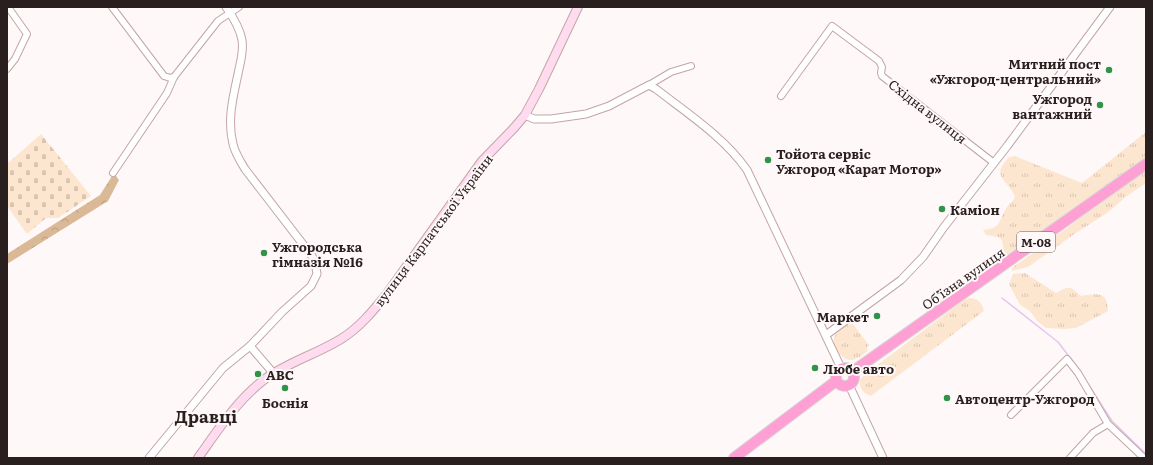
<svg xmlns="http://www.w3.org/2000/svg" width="1153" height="465" viewBox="0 0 1153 465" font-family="Literata,serif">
<defs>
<pattern id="grass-tufts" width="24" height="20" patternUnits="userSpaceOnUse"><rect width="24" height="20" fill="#fde6cf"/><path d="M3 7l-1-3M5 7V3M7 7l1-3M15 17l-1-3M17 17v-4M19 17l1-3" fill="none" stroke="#d9c5b1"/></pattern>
<pattern id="forest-crowns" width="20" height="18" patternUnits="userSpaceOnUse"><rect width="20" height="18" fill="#dab997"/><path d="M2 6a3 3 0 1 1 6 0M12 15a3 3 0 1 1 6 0" fill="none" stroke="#bb9f82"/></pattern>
<pattern id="cemetery-stones" width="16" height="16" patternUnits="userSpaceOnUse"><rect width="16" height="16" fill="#fde6cf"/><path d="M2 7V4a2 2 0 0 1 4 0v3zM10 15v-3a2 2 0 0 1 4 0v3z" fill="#d9c5b1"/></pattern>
</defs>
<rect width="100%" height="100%" fill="#fff8f9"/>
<g fill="url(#grass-tufts)">
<path d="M 1146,132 L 1146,158 L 1007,255 L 1004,254 L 1002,240 L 998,237 L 986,235 L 983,230 C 1003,228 998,220 1007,207 C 1010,203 1013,201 1015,197 C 1009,180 989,178 1009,157 L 1015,156 L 1082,183 Z"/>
<path d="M 1146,170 L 1146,183 L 1127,196 L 1107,213 L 1073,235 L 1028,267 L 1012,271 L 1012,268 Z"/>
<path d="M 1025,273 L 1056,293 C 1070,285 1070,286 1081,296 C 1096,294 1108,290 1108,311 L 1076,328 L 1065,329 L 1046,328 L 1037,321 L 1030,311 L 1020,305 L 1009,284 L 1013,274 Z"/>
<path d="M 969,298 C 978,298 982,303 984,311 L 871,396 C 863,393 859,389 860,380 L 864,375 L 964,300 Z"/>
<path d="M 852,323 L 869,345 L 867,348 L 868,351 C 863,354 857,360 851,360 C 841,360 829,343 836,334 C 839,329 847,326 852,323 Z"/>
</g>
<path fill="url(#forest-crowns)" d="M 112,176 L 116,176 L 119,180 L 108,201 L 7,264 L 7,254 L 100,195 Z"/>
<path fill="url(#cemetery-stones)" d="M 41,134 L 91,196 L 58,218 L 46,218 L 27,234 L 7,206 L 7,164 Z"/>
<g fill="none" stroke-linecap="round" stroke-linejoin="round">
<g stroke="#e4c6ea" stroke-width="1.5">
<path d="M 1002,298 L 1058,342 L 1077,367"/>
<path d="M 1088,384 L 1112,421 L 1146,454"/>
</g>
<defs>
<g id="minor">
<path d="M 112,7 L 164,76 L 170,78 L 174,77"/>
<path d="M 7,69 L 15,59 L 27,34 L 8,7"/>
<path d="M 649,85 L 671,72 L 691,66"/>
<path d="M 781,96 L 832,26 L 879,61 L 882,67 L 881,73 L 882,76 L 994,163"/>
<path d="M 113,173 L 167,93 L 174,77 L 218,21 L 239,7"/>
<path d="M 1011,415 L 1067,359 L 1078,373 L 1108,424 L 1144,458"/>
<path d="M 1070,458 L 1093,433 L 1108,424"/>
</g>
<g id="tertiary">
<path d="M 525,115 L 534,119 L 551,119 L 586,114 L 609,106 L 649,85 L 656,89 C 687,113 725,138 747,170 L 841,368"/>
<path d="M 826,335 L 901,280 L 923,257 L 944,227 L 1008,145 L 1110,7"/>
<path d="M 250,346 L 274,374"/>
<path d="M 849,385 L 883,458"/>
<path d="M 149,458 L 223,368 L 250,346 L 282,312 L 311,286 L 317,274 L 315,262 L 312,256 L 245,169 C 240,161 235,153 233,144 C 227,121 233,97 238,74 C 240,63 244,52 242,40 C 240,28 233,17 226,7"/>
</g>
<path id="secondary" d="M 198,458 C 218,430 237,400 265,379 C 288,362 317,354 341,339 C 359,328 373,311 386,295 L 482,161 L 514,128 L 525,115 L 539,89 L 578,7"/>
<g id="trunk">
<circle cx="845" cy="377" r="9"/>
<path d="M 852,372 L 1146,164"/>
<path d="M 734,458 L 836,381"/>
</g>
</defs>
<use href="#minor" stroke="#c3a5a7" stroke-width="8"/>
<use href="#tertiary" stroke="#c3a5a7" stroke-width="9"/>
<use href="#secondary" stroke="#c3a5a7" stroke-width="10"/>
<use href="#trunk" stroke="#d9d7d7" stroke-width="12"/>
<use href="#minor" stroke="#fff" stroke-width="6"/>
<use href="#tertiary" stroke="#fff" stroke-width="7"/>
<use href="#secondary" stroke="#ffdbef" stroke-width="8"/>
<use href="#trunk" stroke="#fea0d4" stroke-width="10"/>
</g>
<g fill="#309347" stroke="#fff8f9" stroke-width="1.5">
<circle cx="1109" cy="70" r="4"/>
<circle cx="1100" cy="105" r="4"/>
<circle cx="768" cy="160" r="4"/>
<circle cx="942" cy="209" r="4"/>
<circle cx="264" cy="253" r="4"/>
<circle cx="877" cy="316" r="4"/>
<circle cx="815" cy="368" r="4"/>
<circle cx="258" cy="374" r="4"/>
<circle cx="285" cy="388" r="4"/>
<circle cx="947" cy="398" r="4"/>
</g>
<g text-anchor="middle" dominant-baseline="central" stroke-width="4" stroke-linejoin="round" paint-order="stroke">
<rect fill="#fff8f9" stroke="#6a6060" stroke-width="1" x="1017" y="232" width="38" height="20" rx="3"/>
<g font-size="12" font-weight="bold" fill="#2a1f1f">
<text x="1036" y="242">М-08</text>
</g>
<g font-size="13" font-weight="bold" fill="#2a1f1f" stroke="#fff8f9" text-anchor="start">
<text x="1101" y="63" text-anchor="end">Митний пост<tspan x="1101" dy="15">«Ужгород-центральний»</tspan></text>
<text x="1092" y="98" text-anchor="end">Ужгород<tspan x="1092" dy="15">вантажний</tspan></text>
<text x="776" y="153">Тойота сервіс<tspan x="776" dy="15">Ужгород «Карат Мотор»</tspan></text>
<text x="950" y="209">Каміон</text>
<text x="272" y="246">Ужгородська<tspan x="272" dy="15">гімназія №16</tspan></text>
<text x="869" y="316" text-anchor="end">Маркет</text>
<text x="823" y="368">Любе авто</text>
<text x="266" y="374">ABC</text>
<text x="955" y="398">Автоцентр-Ужгород</text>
<text x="285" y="402" text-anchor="middle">Боснія</text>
</g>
<g font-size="13" fill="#2a1f1f" stroke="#fff8f9">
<text transform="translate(928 111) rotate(38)">Східна вулиця</text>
<text transform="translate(433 230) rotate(-53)">вулиця Карпатської України</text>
<text transform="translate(963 278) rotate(-35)">Обʼїзна вулиця</text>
</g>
<g font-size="17" font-weight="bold" fill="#2a1f1f" stroke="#fff8f9">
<text x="206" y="415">Дравці</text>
</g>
</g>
<rect width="1153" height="465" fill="none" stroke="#2a1f1f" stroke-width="16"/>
</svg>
